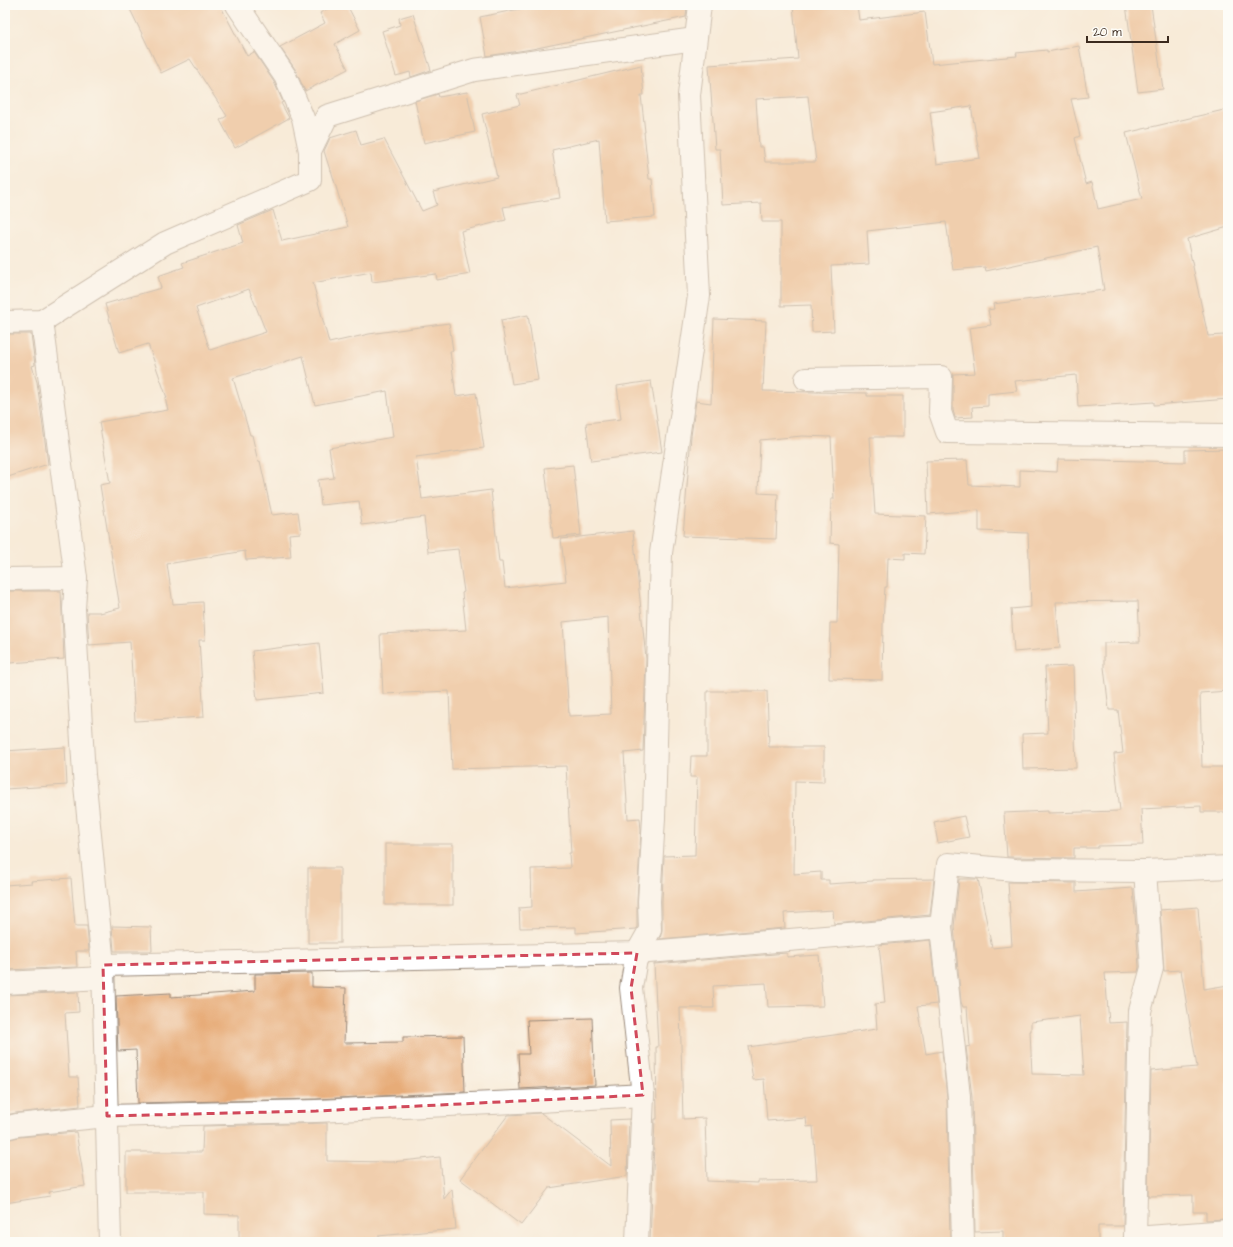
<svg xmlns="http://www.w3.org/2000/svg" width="1233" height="1247" viewBox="0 0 1233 1247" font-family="'Architects Daughter',sans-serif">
<rect width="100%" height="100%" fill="#fdfcf7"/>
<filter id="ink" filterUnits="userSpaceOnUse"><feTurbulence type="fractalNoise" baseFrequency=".025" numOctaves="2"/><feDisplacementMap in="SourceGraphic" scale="8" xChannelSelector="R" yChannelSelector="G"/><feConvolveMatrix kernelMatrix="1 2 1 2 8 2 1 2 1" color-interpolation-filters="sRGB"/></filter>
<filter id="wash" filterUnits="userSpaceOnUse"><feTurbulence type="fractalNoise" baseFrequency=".012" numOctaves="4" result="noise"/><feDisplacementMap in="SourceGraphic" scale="16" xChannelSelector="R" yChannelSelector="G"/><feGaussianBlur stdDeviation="0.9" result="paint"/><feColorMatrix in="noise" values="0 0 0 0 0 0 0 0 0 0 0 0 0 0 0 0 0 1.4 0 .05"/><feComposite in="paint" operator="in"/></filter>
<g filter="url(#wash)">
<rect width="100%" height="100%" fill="#f8ebd8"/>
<g id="blocks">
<g fill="#e7ac78" fill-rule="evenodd">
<path d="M 128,5 L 220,5 L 247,56 L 254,52 L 274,82 L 283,102 L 281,103 L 289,118 L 235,148 L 220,120 L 227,116 L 190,59 L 161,73 Z"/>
<path d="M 334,5 L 347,5 L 360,30 L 335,44 L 348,69 L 305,91 L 295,69 L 280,47 L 325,23 L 320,13 Z"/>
<path d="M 539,5 L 687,5 L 686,17 L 532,49 L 487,56 L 480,17 Z"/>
<path d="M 793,5 L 857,5 L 859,20 L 925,12 L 932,64 L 1017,56 L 1016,53 L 1047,50 L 1047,52 L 1079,46 L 1088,97 L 1071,99 L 1080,136 L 1075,138 L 1086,184 L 1092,182 L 1098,209 L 1142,199 L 1126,133 L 1228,109 L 1228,227 L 1187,239 L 1208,336 L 1224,335 L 1228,382 L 1228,399 L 1154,405 L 1154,402 L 1078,407 L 1076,375 L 1015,381 L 1017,391 L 988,394 L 988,406 L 972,407 L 973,417 L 955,418 L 953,410 L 953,374 L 975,373 L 969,328 L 991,325 L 988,310 L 994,309 L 993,304 L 1104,290 L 1097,247 L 986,271 L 985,267 L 953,270 L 946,222 L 867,231 L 869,264 L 831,266 L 834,331 L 812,332 L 811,305 L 781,306 L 781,222 L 762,222 L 761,203 L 723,205 L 720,149 L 715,149 L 709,65 L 798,59 ZM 808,96 L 816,162 L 765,162 L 763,147 L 759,147 L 756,99 ZM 971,106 L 980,158 L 937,164 L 930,112 Z"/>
<path d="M 1126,5 L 1151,5 L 1163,89 L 1138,92 Z"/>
<path d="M 413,14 L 431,70 L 411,77 L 410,72 L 396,76 L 382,31 L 400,25 L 399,18 Z"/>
<path d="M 641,65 L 644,95 L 641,95 L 645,132 L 644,132 L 649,179 L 652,179 L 655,217 L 605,221 L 599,139 L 552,150 L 560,198 L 503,207 L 506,220 L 461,231 L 470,274 L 437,280 L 436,274 L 372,282 L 371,272 L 313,283 L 329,343 L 369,334 L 449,323 L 453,351 L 450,351 L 456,396 L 476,393 L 484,448 L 416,457 L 422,499 L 491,490 L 499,562 L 502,562 L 505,588 L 566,581 L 561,539 L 633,531 L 646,659 L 643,751 L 624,753 L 628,819 L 640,818 L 641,831 L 637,900 L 637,927 L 636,929 L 576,933 L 576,927 L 520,928 L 519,908 L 532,907 L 531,869 L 570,868 L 569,853 L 571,853 L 566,766 L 452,769 L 449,691 L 383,694 L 380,634 L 466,630 L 462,593 L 464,592 L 458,549 L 428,552 L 424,517 L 362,525 L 359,501 L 321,505 L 318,480 L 334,478 L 329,448 L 393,437 L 387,391 L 315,405 L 303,356 L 233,378 L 250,435 L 252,435 L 258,462 L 260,461 L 272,515 L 298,512 L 301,533 L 289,534 L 291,557 L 246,560 L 245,551 L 167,564 L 173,604 L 203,602 L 205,640 L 199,640 L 204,717 L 135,721 L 130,642 L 89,645 L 87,612 L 100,612 L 100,613 L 120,608 L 100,485 L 110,483 L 99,422 L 168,410 L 165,398 L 167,398 L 148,344 L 119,353 L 105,304 L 161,288 L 158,276 L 184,267 L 182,263 L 243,243 L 238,225 L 273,210 L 282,241 L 348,227 L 331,170 L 330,170 L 324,151 L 330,138 L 356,130 L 361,145 L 384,139 L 422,211 L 437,205 L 433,192 L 497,177 L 482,114 L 520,105 L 517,95 ZM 249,289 L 266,332 L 210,350 L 196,308 ZM 608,617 L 611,714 L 569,716 L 563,622 Z"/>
<path d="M 467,92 L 475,132 L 424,143 L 415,101 L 438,94 L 439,97 Z"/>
<path d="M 528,315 L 538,380 L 512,384 L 501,320 Z"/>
<path d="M 714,319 L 766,321 L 763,391 L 867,393 L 867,396 L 903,396 L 903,437 L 870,437 L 875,514 L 926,516 L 924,554 L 905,553 L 905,559 L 888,558 L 887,587 L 885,587 L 883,624 L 882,680 L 829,679 L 830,623 L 837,623 L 839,544 L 830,543 L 831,499 L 834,499 L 831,437 L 802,436 L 760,440 L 758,493 L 778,494 L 776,539 L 683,536 L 691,436 L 696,401 L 711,403 Z"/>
<path d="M 5,334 L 31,334 L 35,365 L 32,366 L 37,382 L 48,464 L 5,478 Z"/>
<path d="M 651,381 L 662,452 L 591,461 L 586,423 L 621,419 L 617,386 Z"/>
<path d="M 1228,449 L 1228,691 L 1200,693 L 1202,767 L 1228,767 L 1228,812 L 1201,812 L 1201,806 L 1141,809 L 1143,845 L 1098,846 L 1098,848 L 1074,848 L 1074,858 L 1007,857 L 1004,813 L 1048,811 L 1048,813 L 1120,811 L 1114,754 L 1123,753 L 1118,710 L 1109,710 L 1104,667 L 1104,643 L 1140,642 L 1138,601 L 1056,602 L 1060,648 L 1014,652 L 1011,609 L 1031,607 L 1028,533 L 979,531 L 979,510 L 928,514 L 926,461 L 967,460 L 969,485 L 1020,487 L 1020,470 L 1057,472 L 1058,459 L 1185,462 L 1185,450 Z"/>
<path d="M 573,465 L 581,535 L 553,538 L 545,468 Z"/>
<path d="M 5,591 L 61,591 L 64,659 L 10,663 L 7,622 L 5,623 Z"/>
<path d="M 319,643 L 324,693 L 257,700 L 252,651 Z"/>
<path d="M 1073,666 L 1076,768 L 1023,769 L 1022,734 L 1048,733 L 1045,667 Z"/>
<path d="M 707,691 L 767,691 L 769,747 L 824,747 L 824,782 L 795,781 L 794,874 L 821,872 L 821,880 L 829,880 L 829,884 L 873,881 L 873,880 L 934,879 L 930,915 L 834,924 L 833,910 L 784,913 L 785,928 L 660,939 L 662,930 L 662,901 L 664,856 L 695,855 L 697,777 L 690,777 L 691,756 L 707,756 Z"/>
<path d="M 65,747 L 67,785 L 5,789 L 5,751 Z"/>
<path d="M 964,816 L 969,837 L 938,843 L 934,822 Z"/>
<rect x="385" y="844" width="68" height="61"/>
<rect x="308" y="868" width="32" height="75"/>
<path d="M 71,878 L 75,926 L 87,926 L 89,951 L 76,951 L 77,967 L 5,970 L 5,885 L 32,883 L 31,881 Z"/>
<path d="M 959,879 L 978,879 L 992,948 L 1012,946 L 1008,882 L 1076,883 L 1076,892 L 1133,888 L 1139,967 L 1138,972 L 1105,973 L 1109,1023 L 1127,1022 L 1123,1226 L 1098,1226 L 1098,1242 L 1003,1242 L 1003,1231 L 975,1232 L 972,1097 L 966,1047 L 970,1046 L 967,1007 L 963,1007 L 961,1002 L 954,927 ZM 1080,1016 L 1084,1075 L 1032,1074 L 1030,1031 L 1031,1031 L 1031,1022 Z"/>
<path d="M 1198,907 L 1204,989 L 1228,985 L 1228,1219 L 1206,1220 L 1206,1212 L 1193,1212 L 1193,1195 L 1148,1196 L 1151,1071 L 1197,1067 L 1181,970 L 1164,971 L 1160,910 Z"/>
<path d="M 112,926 L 151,927 L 152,951 L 114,951 Z"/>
<path d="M 930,940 L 937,1004 L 918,1006 L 926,1054 L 942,1051 L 947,1098 L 950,1242 L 650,1242 L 655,1119 L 657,1119 L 656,1047 L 658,1047 L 654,964 L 787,953 L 787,957 L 819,955 L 823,1006 L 768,1007 L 766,983 L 713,986 L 714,1008 L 680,1008 L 683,1119 L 705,1118 L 707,1181 L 758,1183 L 758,1181 L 817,1180 L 813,1126 L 807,1127 L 806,1118 L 767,1121 L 764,1079 L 753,1080 L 748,1047 L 877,1029 L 875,1004 L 885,1003 L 879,945 Z"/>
<path d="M 312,973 L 312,987 L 346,988 L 344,1043 L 403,1042 L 403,1037 L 463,1036 L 465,1092 L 316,1099 L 138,1103 L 136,1050 L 118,1051 L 116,996 L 171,993 L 171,997 L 255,991 L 255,974 Z"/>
<path d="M 78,992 L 79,1012 L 65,1013 L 69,1077 L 78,1077 L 80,1106 L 16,1113 L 5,1115 L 5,995 Z"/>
<path d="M 592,1018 L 595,1085 L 520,1089 L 518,1054 L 529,1054 L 527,1020 Z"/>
<path d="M 541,1113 L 611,1166 L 610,1120 L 629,1119 L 627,1176 L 549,1188 L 521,1225 L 460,1179 L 508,1115 Z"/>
<path d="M 327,1123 L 327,1161 L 392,1162 L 440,1157 L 444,1199 L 452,1189 L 456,1229 L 378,1236 L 378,1242 L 239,1242 L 239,1215 L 204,1214 L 204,1192 L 126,1192 L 126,1152 L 202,1152 L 203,1126 Z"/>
<path d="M 76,1132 L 85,1186 L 49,1192 L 50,1196 L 5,1203 L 5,1140 L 19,1137 Z"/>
</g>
</g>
</g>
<g filter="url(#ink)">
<use href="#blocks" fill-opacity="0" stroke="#9a8a7b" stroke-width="1"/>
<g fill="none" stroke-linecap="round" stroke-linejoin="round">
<defs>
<g id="minor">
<path d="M 237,5 L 285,76 L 303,118 L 310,151"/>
<path d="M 42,321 L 76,578 L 74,609 L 84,775 L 103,965 L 110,1242"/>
<path d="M 5,322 L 42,321 L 165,243 L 310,180 L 310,151 L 327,116 L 474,70 L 695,39"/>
<path d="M 806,379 L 941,377 L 940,412 L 947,432 L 1228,435"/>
<path d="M 5,579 L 76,578"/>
<path d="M 103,965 L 637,953 L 941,927"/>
<path d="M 5,983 L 103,978"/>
<path d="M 5,1128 L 17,1125 L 107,1116 L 316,1111 L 539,1101 L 643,1095"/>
<path d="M 1135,1238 L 1228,1231"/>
<path d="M 637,1242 L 643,1095 L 631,988 L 637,953 L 650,930 L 649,901 L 654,818 L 661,553 L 699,296 L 689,95 L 700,5"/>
<path d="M 963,1242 L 959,1097 L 941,927 L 948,864 L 1015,870 L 1145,871 L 1228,867"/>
<path d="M 1134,1242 L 1135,1238 L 1140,1011 L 1152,968 L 1145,871"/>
</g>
</defs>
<use href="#minor" stroke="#9a8a7b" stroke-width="24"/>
<use href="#minor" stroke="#fff" stroke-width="22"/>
</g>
</g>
<path d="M0 0H1233V1247H0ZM 637,953 L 631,988 L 643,1095 L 316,1111 L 107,1116 L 103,965 Z" fill="#f8ebd8" fill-opacity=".55" fill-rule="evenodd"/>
<path fill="none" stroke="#d1495b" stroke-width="3" stroke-dasharray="8 5" stroke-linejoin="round" d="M 637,953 L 631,988 L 643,1095 L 316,1111 L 107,1116 L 103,965 Z"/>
<rect width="1233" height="1247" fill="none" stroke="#fdfcf7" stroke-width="20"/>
<path d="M1087 36v6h81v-6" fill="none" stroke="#3b2a1e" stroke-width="2"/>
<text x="1093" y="36" font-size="12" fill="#3b2a1e" stroke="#fdfcf7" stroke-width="3" paint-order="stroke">20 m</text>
</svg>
